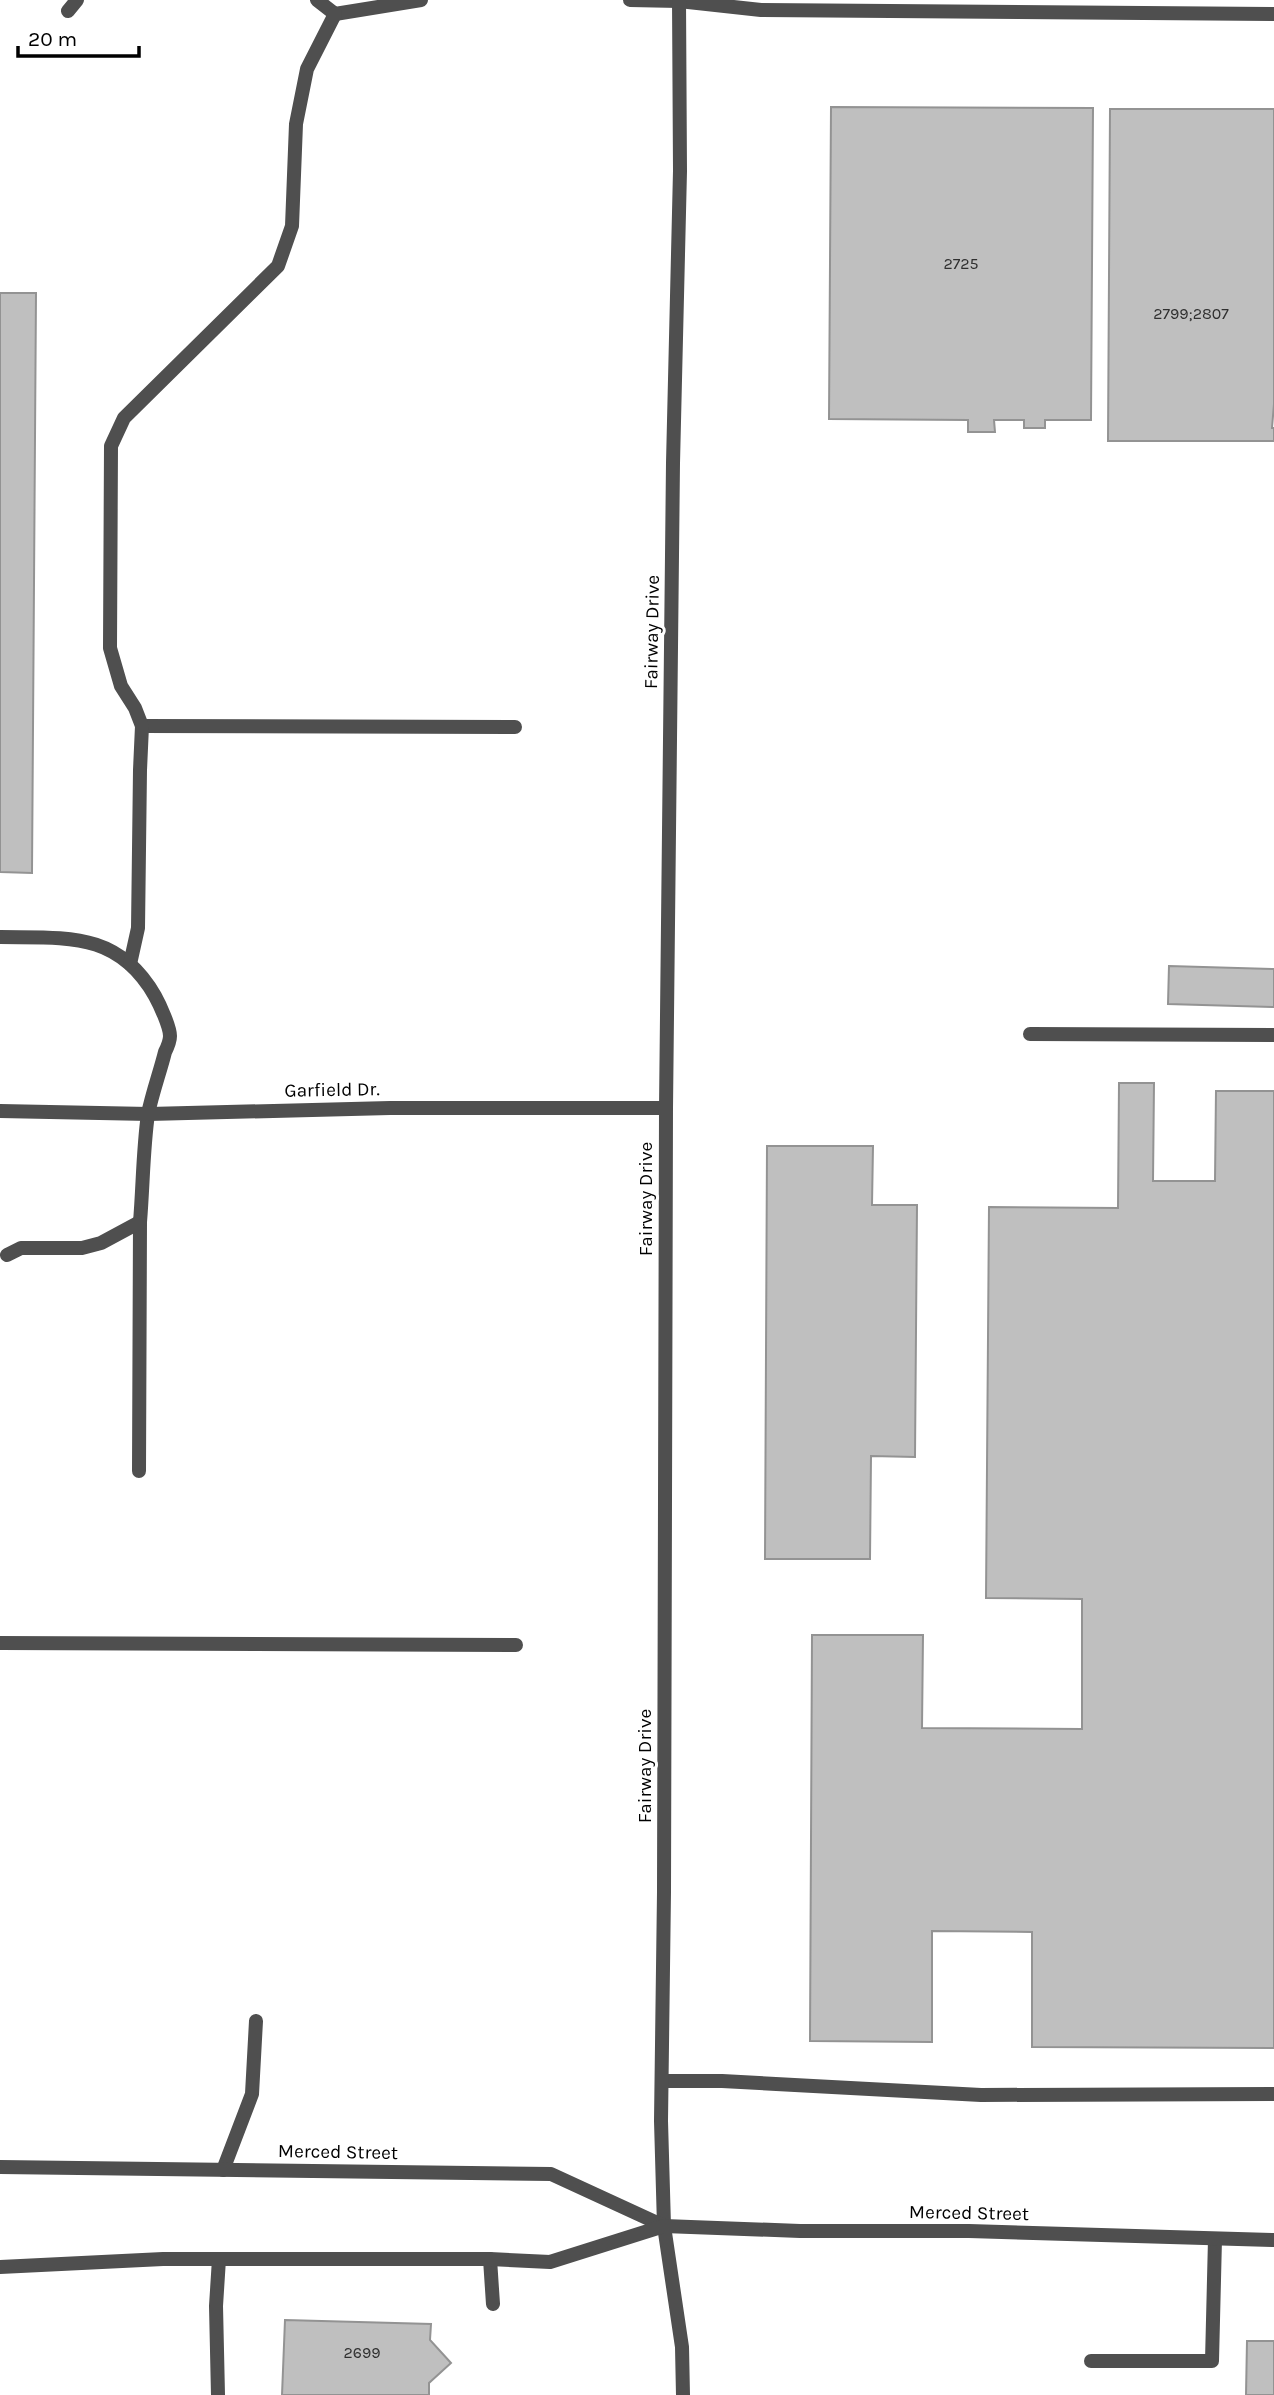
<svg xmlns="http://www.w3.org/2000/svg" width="1274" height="2395" viewBox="0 0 1274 2395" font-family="Karla,sans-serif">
<rect width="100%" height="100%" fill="#fff"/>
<g fill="#bfbfbf" stroke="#939393" stroke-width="2">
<path d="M 831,107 L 1093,108 L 1091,420 L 1045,420 L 1045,428 L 1024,428 L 1024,420 L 994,420 L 995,432 L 968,432 L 968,420 L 829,419 Z"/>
<path d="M 1110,109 L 1274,109 L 1274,404 L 1272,428 L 1274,428 L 1274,441 L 1108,441 Z"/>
<path d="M 0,293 L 36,293 L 32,873 L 0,872 Z"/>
<path d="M 1169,966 L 1274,969 L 1274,1007 L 1168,1004 Z"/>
<path d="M 1119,1083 L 1154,1083 L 1153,1181 L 1215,1181 L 1216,1091 L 1274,1091 L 1274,2048 L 1032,2047 L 1032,1932 L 932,1931 L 932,2042 L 810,2041 L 812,1635 L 923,1635 L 922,1728 L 1082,1729 L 1082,1599 L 986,1598 L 989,1207 L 1118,1208 Z"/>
<path d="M 767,1146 L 873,1146 L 872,1205 L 917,1205 L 915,1457 L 871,1456 L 870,1559 L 765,1559 Z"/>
<path d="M 285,2320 L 431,2324 L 430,2340 L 451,2363 L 429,2383 L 429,2395 L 282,2395 Z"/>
<path d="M 1247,2341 L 1274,2341 L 1274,2395 L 1246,2395 Z"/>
</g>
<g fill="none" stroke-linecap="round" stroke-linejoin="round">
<g stroke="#4f4f4f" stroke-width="14">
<path d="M 317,0 L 335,14 L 421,0"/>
<path d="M 630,0 L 679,1"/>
<path d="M 68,11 L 77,0"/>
<path d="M 142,726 L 515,727"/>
<path d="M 0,937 C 66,938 118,931 155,996 C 160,1005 170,1027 170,1036 C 170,1041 167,1048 165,1052 C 160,1072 152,1094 148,1114 C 143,1149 143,1186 140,1222 L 139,1471"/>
<path d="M 130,964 L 138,928 L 140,770 L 142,726 L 135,708 L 121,686 L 110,648 L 111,446 L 124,418 L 278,266 L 292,226 L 296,124 L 307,69 L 335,14"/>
<path d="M 1030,1034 L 1274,1035"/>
<path d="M 7,1255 L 21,1248 L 82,1248 L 101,1243 L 140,1222"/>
<path d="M 0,1643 L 516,1645"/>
<path d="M 662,2081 L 722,2081 L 981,2095 L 1274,2094"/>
<path d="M 223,2170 L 252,2094 L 256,2021"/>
<path d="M 490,2259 L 493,2304"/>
<path d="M 1091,2361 L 1212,2361 L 1215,2239"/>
<path d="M 218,2395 L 216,2306 L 219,2259"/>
</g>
<g stroke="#4f4f4f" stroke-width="14">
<path d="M 679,1 L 761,10 L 1274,14"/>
<path d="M 0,1111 L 149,1114 L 390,1108 L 666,1108"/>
</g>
<g stroke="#4f4f4f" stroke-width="14">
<path d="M 679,0 L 680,171 L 673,463 L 666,1108 L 664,1892 L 661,2121 L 664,2226 L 682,2347 L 683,2395"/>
<path d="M 0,2167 L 551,2174 L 664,2226"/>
<path d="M 0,2267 L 163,2259 L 490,2259 L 550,2262 L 664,2226 L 800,2231 L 969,2231 L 1274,2240"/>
</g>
</g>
<g text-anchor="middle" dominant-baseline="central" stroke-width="6" stroke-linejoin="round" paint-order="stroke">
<g font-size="16" fill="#303030">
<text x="961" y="263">2725</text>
<text x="1191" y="313">2799;2807</text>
<text x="362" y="2352">2699</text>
</g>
<g font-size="19" fill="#000" stroke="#fff">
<text transform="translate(652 632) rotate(-89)">Fairway Drive</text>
<text transform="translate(332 1090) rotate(-1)">Garfield Dr.</text>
<text transform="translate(646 1199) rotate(-90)">Fairway Drive</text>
<text transform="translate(645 1766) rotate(-90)">Fairway Drive</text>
<text transform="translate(338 2152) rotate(1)">Merced Street</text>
<text transform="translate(969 2213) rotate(1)">Merced Street</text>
</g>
</g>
<path d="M18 46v10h121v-10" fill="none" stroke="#000000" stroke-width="3.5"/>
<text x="28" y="46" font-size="21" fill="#000000" stroke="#ffffff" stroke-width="5" paint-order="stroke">20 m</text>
</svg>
